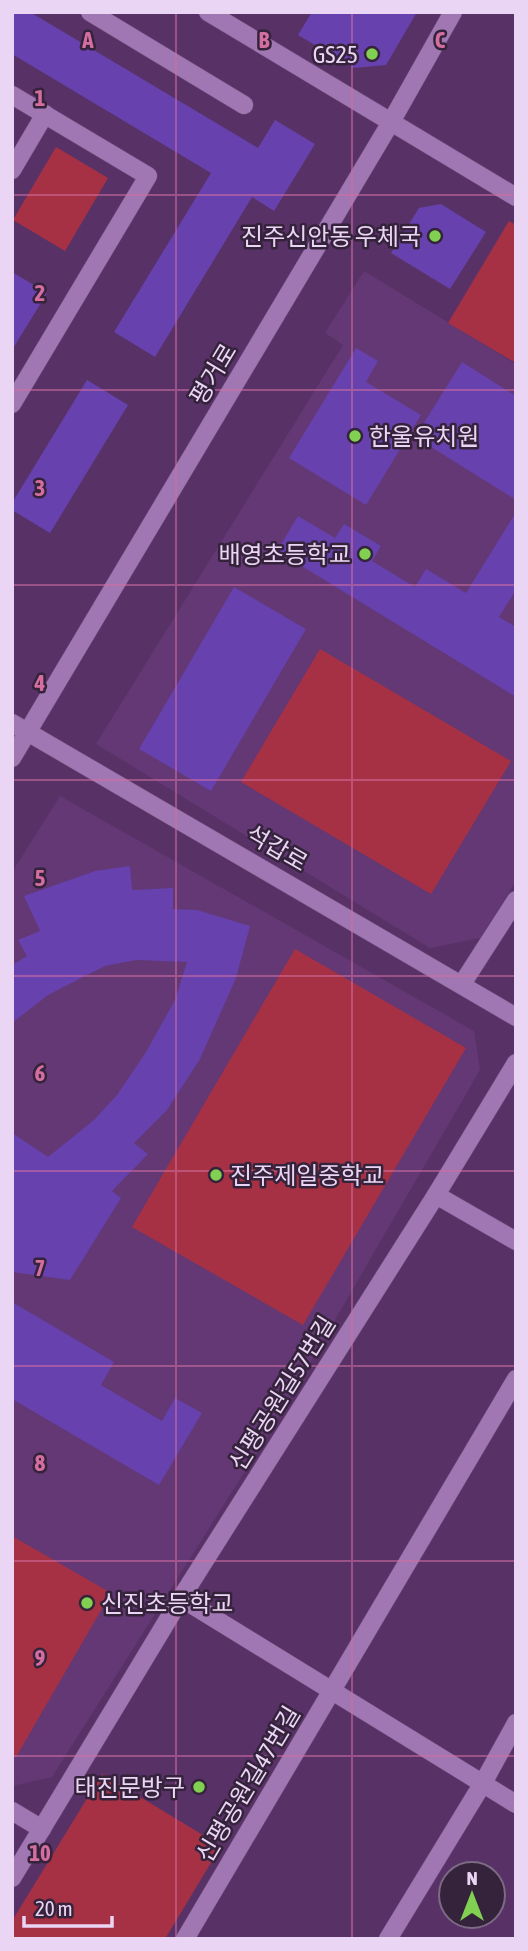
<svg xmlns="http://www.w3.org/2000/svg" width="528" height="1951" viewBox="0 0 528 1951" font-family="'Asap Condensed','Noto Sans KR',sans-serif">
<rect width="100%" height="100%" fill="#583267"/>
<g fill="#633874">
<path d="M 364,271 L 516,364 L 516,881 L 480,938 L 430,948 L 96,744 L 343,345 L 325,333 Z"/>
<path d="M 60,796 L 474,1031 L 480,1070 L 271,1430 L 52,1777 L 12,1786 L 12,872 Z"/>
</g>
<g fill="#a73144">
<path d="M 56,147 L 108,178 L 65,251 L 13,220 Z"/>
<path d="M 509,221 L 516,225 L 516,363 L 448,323 Z"/>
<path d="M 320,649 L 511,761 L 431,894 L 241,782 Z"/>
<path d="M 295,949 L 466,1048 L 303,1325 L 132,1227 Z"/>
<path d="M 12,1536 L 111,1593 L 16,1757 L 12,1754 Z"/>
<path d="M 102,1774 L 221,1846 L 165,1939 L 12,1939 L 12,1921 Z"/>
</g>
<g fill="#6741ad">
<path d="M 12,12 L 30,12 L 258,148 L 275,120 L 315,144 L 274,211 L 252,197 L 155,357 L 114,332 L 211,173 L 12,54 Z"/>
<path d="M 312,12 L 417,12 L 386,65 L 354,68 L 298,35 Z"/>
<path d="M 441,204 L 486,232 L 450,289 L 391,253 L 419,208 Z"/>
<path d="M 12,272 L 47,293 L 12,350 Z"/>
<path d="M 356,348 L 378,361 L 366,382 L 421,415 L 366,505 L 289,458 Z"/>
<path d="M 462,362 L 516,396 L 516,500 L 415,437 Z"/>
<path d="M 87,380 L 128,405 L 50,533 L 12,510 L 12,503 Z"/>
<path d="M 516,512 L 516,590 L 499,617 L 516,627 L 516,697 L 277,551 L 298,516 L 335,538 L 344,524 L 381,546 L 372,561 L 415,587 L 426,569 L 466,593 Z"/>
<path d="M 234,587 L 306,629 L 211,791 L 139,749 Z"/>
<path d="M 130,866 L 132,890 L 173,888 L 173,909 L 197,910 L 250,926 L 236,978 L 200,1059 L 167,1110 L 134,1143 L 148,1154 L 112,1191 L 121,1198 L 70,1280 L 12,1272 L 12,1133 L 48,1157 L 94,1120 L 117,1095 L 146,1052 L 175,1000 L 187,962 L 136,960 L 105,966 L 48,995 L 12,1023 L 12,965 L 27,956 L 18,940 L 40,931 L 24,896 L 95,871 Z"/>
<path d="M 12,1302 L 114,1362 L 101,1385 L 162,1421 L 175,1398 L 202,1413 L 159,1485 L 12,1399 Z"/>
</g>
<g fill="none" stroke-linecap="round" stroke-linejoin="round">
<defs>
<g id="minor">
<path d="M 90,12 L 244,105"/>
<path d="M 208,12 L 516,197"/>
<path d="M 12,95 L 148,176 L 12,404"/>
<path d="M 12,170 L 45,114"/>
<path d="M 12,723 L 516,1017"/>
<path d="M 12,758 L 391,122 L 453,12"/>
<path d="M 462,984 L 516,900"/>
<path d="M 436,1195 L 516,1241"/>
<path d="M 181,1598 L 516,1804"/>
<path d="M 12,1811 L 42,1829"/>
<path d="M 12,1878 L 181,1598 L 436,1195 L 516,1063"/>
<path d="M 185,1939 L 516,1379"/>
<path d="M 388,1939 L 483,1783 L 516,1723"/>
</g>
</defs>
<use href="#minor" stroke="#70507e" stroke-width="19"/>
<use href="#minor" stroke="#a077b2" stroke-width="18"/>
</g>
<path fill="none" stroke="#d46da0" stroke-width="2" stroke-opacity="0.55" d="M 176,12 L 176,1939M 352,12 L 352,1939M 12,195 L 516,195M 12,390 L 516,390M 12,585 L 516,585M 12,780 L 516,780M 12,976 L 516,976M 12,1171 L 516,1171M 12,1366 L 516,1366M 12,1561 L 516,1561M 12,1756 L 516,1756"/>
<g fill="#81d051" stroke="#34233b" stroke-width="2.5">
<circle cx="372" cy="54" r="7"/>
<circle cx="435" cy="236" r="7"/>
<circle cx="355" cy="436" r="7"/>
<circle cx="365" cy="554" r="7"/>
<circle cx="216" cy="1175" r="7"/>
<circle cx="87" cy="1603" r="7"/>
<circle cx="199" cy="1787" r="7"/>
</g>
<g text-anchor="middle" dominant-baseline="central" stroke-width="5" stroke-linejoin="round" paint-order="stroke">
<g font-size="24" fill="#ebd5f5" stroke="#34233b" text-anchor="end">
<text x="358" y="54">GS25</text>
<text x="421" y="236">진주신안동 우체국</text>
<text x="369" y="436" text-anchor="start">한울유치원</text>
<text x="351" y="554">배영초등학교</text>
<text x="230" y="1175" text-anchor="start">진주제일중학교</text>
<text x="101" y="1603" text-anchor="start">신진초등학교</text>
<text x="185" y="1787">태진문방구</text>
</g>
<g font-size="24" fill="#ebd5f5" stroke="#34233b">
<text transform="translate(213 374) rotate(-59)">평거로</text>
<text transform="translate(277 848) rotate(30)">석갑로</text>
<text transform="translate(282 1393) rotate(-58)">신평공원길57번길</text>
<text transform="translate(248 1784) rotate(-59)">신평공원길47번길</text>
</g>
</g>
<g font-size="23" text-anchor="middle" font-weight="bold" fill="#d46da0" stroke="#34233b" stroke-width="5" stroke-linejoin="round" paint-order="stroke">
<text x="88" y="48">A</text>
<text x="264" y="48">B</text>
<text x="440" y="48">C</text>
<text x="40" y="106">1</text>
<text x="40" y="301">2</text>
<text x="40" y="496">3</text>
<text x="40" y="691">4</text>
<text x="40" y="886">5</text>
<text x="40" y="1081">6</text>
<text x="40" y="1276">7</text>
<text x="40" y="1471">8</text>
<text x="40" y="1666">9</text>
<text x="40" y="1861">10</text>
</g>
<rect width="528" height="1951" fill="none" stroke="#ebd5f5" stroke-width="28"/>
<g transform="translate(472 1895)"><circle r="33" fill="#34233b" stroke="#7d6a85" stroke-width="2"/>
<path d="M0-5L12 26L0 18L-12 26Z" fill="#81d051"/>
<text y="-10" font-size="19" font-weight="bold" text-anchor="middle" fill="#ebd5f5">N</text>
</g>
<path d="M24 1916v10h88v-10" fill="none" stroke="#ebd5f5" stroke-width="3.5"/>
<text x="35" y="1916" font-size="21" fill="#ebd5f5" stroke="#34233b" stroke-width="5" paint-order="stroke">20 m</text>
</svg>
